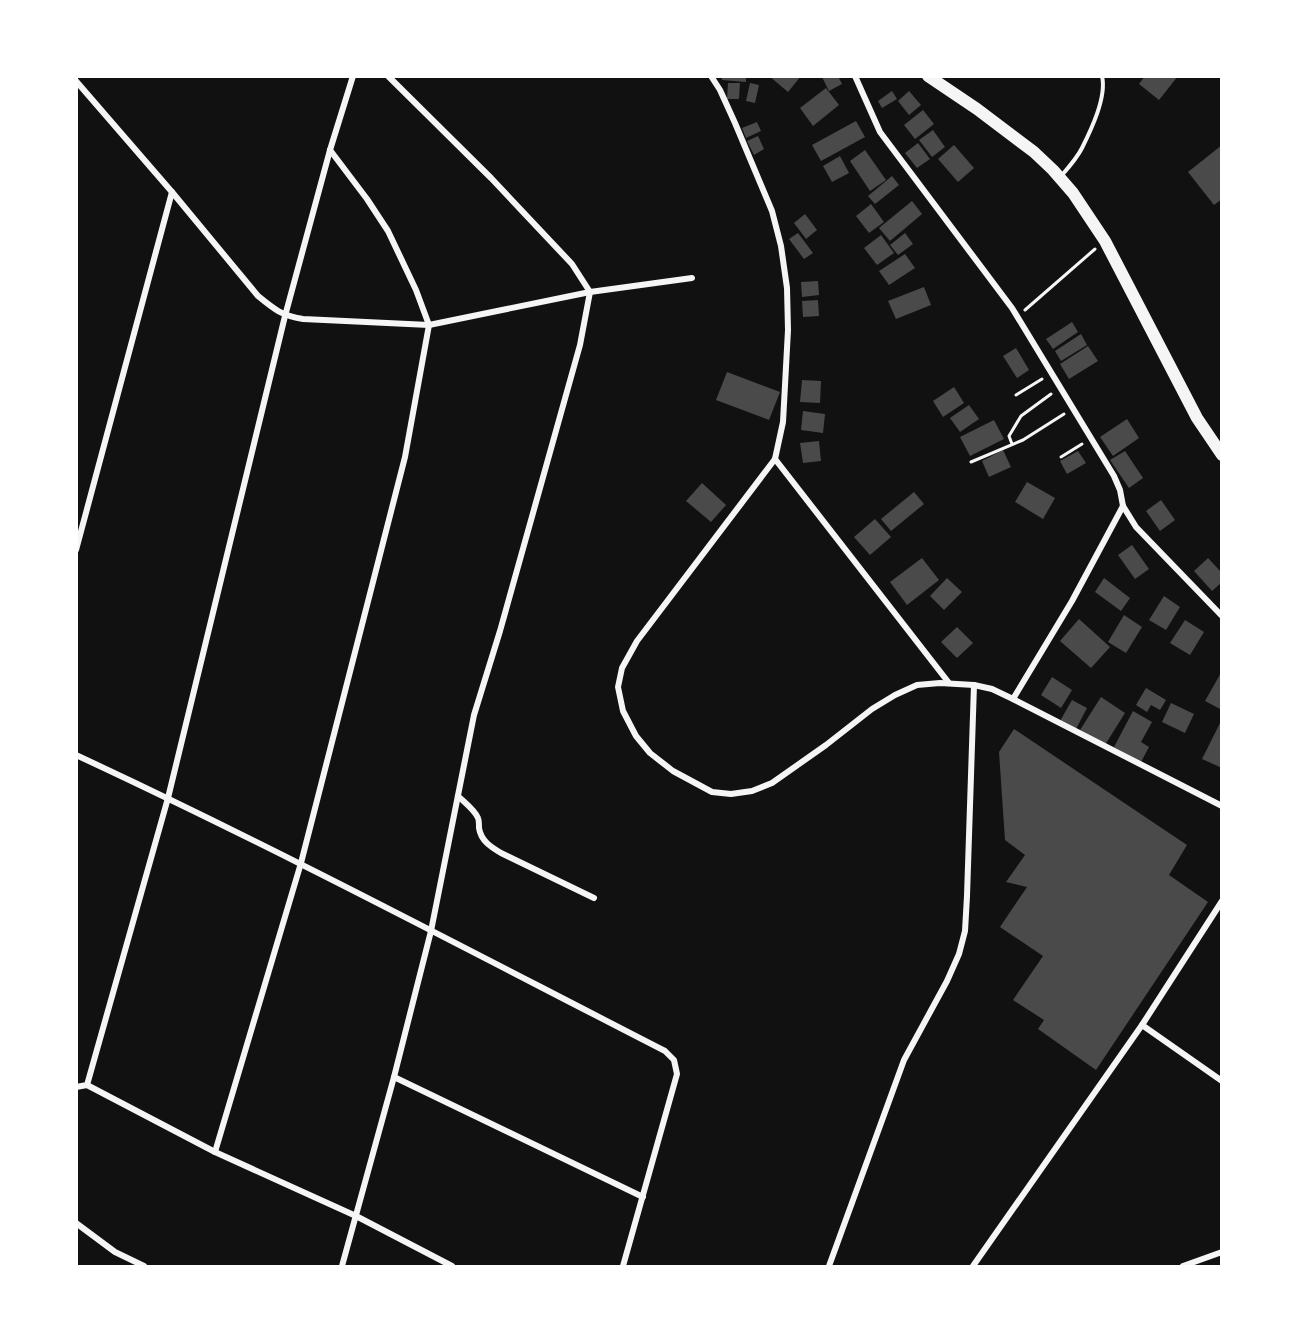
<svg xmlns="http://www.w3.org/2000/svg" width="1298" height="1343" viewBox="0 0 1298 1343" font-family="'Crimson Pro',serif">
<rect width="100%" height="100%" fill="#111"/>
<g fill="#4a4a4a">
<path d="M 722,76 L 746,76 L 746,82 L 722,80 Z"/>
<path d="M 769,76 L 801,76 L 788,92 Z"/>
<path d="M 824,76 L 838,76 L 842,84 L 829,91 L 822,77 Z"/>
<path d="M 1145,76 L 1178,76 L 1159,100 L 1139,84 Z"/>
<path d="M 728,83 L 740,83 L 739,99 L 727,99 Z"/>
<path d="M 750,83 L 759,85 L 755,103 L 746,101 Z"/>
<path d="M 826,88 L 839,105 L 813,126 L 800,108 Z"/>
<path d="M 892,91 L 897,99 L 882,108 L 878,101 Z"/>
<path d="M 909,91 L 921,105 L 909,115 L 898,101 Z"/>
<path d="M 923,110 L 934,124 L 915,139 L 904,125 Z"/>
<path d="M 856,121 L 865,137 L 821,161 L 812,145 Z"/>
<path d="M 757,122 L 761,131 L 746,138 L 742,128 Z"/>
<path d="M 933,130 L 945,147 L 932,157 L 919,140 Z"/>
<path d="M 758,136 L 764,149 L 754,155 L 747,141 Z"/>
<path d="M 918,143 L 930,159 L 917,168 L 905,153 Z"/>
<path d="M 954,145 L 974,168 L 958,182 L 938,159 Z"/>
<path d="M 1222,145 L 1222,199 L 1214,205 L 1188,172 Z"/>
<path d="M 865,150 L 886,180 L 870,191 L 850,161 Z"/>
<path d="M 840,156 L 849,173 L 832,182 L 823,166 Z"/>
<path d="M 892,176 L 899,185 L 875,204 L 868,196 Z"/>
<path d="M 912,201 L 922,214 L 890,241 L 879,228 Z"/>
<path d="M 871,204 L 884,222 L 869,233 L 856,216 Z"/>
<path d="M 805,214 L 817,230 L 806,239 L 794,223 Z"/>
<path d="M 798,233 L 813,253 L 804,259 L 789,239 Z"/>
<path d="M 905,233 L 913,244 L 898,255 L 890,245 Z"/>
<path d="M 881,235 L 894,253 L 877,265 L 864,248 Z"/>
<path d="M 905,254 L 915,268 L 889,285 L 879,271 Z"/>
<path d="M 818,281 L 819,295 L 802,297 L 801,282 Z"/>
<path d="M 924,287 L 931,305 L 896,319 L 888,301 Z"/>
<path d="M 818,300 L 819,316 L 803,317 L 802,301 Z"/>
<path d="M 1072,322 L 1078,332 L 1053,349 L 1046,339 Z"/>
<path d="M 1081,334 L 1087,345 L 1061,361 L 1055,351 Z"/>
<path d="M 1088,346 L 1098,361 L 1069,379 L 1060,364 Z"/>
<path d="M 1016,348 L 1029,370 L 1017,378 L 1003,356 Z"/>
<path d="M 727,372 L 780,392 L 769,420 L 716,400 Z"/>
<path d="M 802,380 L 821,381 L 820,403 L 800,402 Z"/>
<path d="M 954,387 L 964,403 L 943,417 L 933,401 Z"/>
<path d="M 969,405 L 979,419 L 960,432 L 950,418 Z"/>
<path d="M 803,411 L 825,414 L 823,433 L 801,430 Z"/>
<path d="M 1127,419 L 1139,438 L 1113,456 L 1100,437 Z"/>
<path d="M 994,420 L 1004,439 L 970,456 L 960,437 Z"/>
<path d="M 819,441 L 821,461 L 803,463 L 800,443 Z"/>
<path d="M 1003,450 L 1011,467 L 989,477 L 982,461 Z"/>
<path d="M 1078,451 L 1086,463 L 1067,474 L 1060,461 Z"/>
<path d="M 1125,451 L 1143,478 L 1129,488 L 1110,460 Z"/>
<path d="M 1027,482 L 1055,498 L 1043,519 L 1015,502 Z"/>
<path d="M 702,483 L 726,505 L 711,522 L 686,501 Z"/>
<path d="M 914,492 L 924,504 L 891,531 L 881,519 Z"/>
<path d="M 1161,500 L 1175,520 L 1160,531 L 1146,511 Z"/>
<path d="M 875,519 L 891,537 L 870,555 L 854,537 Z"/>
<path d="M 1132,545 L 1149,569 L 1135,579 L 1118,555 Z"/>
<path d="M 922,558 L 939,580 L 907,605 L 890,582 Z"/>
<path d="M 1208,558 L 1222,573 L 1222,582 L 1212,591 L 1194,571 Z"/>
<path d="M 947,578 L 962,592 L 944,610 L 930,596 Z"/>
<path d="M 1104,578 L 1130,598 L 1121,611 L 1095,592 Z"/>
<path d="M 1164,596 L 1180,607 L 1166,630 L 1149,620 Z"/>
<path d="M 1124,615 L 1142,627 L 1126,653 L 1108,642 Z"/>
<path d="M 1079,619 L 1110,647 L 1091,668 L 1060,641 Z"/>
<path d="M 1185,620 L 1204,632 L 1190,655 L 1170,643 Z"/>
<path d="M 957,627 L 973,643 L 957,658 L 941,642 Z"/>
<path d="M 1222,671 L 1222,710 L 1205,701 Z"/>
<path d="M 1052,677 L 1072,690 L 1061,708 L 1041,695 Z"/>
<path d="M 1146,688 L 1166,700 L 1160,710 L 1151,705 L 1147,712 L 1136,705 Z"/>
<path d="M 1101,697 L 1125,713 L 1105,745 L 1080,730 Z"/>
<path d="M 1072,700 L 1087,708 L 1076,729 L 1060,721 Z"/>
<path d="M 1171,703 L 1194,714 L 1185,733 L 1162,722 Z"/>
<path d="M 1133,711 L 1152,722 L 1141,742 L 1149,747 L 1141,762 L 1114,747 Z"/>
<path d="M 1220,723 L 1222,724 L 1222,768 L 1202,759 Z"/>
<path d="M 1014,729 L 1187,845 L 1169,875 L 1208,902 L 1096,1070 L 1038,1029 L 1044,1020 L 1013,1000 L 1043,956 L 1000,927 L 1027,887 L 1006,882 L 1025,855 L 1005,840 L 999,752 Z"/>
</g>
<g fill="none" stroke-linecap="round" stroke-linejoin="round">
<g stroke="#f5f5f5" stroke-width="3">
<path d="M 1025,310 L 1095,249"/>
<path d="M 1016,395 L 1042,379"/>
<path d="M 1012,444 L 1009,436 L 1021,416 L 1051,394"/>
<path d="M 1061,457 L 1082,444"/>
<path d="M 971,462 L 1023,440 L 1064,414"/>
</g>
<path stroke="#f5f5f5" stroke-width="4" d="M 1062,175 C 1069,167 1077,158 1082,148 C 1091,130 1107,97 1102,76"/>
<g stroke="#f5f5f5" stroke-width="6">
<path d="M 711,76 L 720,90 L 735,123 L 772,211 L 781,246 L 787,288 L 788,330 L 783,422 L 775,459 L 637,641 L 622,668 L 618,687 L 623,711 L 636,736 L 650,753 L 673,771 L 712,792 L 731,794 L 752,791 L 772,783 L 826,745 L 872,709 L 895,695 L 917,685 L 940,683 L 974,685 L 992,689 L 1013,699 L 1222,806"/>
<path d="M 855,76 L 880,132 L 1012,308 L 1114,476 L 1120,490 L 1123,506 L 1136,527 L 1222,616"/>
<path d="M 76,81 L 172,192 L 258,296 C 275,310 281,315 303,319 L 429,325 L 590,292 L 692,278"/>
<path d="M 775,459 L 949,683"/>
<path d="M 76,550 L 172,192"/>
<path d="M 1013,699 L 1072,601 L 1123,506"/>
<path d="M 76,755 C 276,848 470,951 665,1051 L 674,1060 L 677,1074 L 623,1266"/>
<path d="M 458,796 C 464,802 475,810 478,818 C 479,820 479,826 479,828 C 481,841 491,847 501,853 L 594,898"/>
<path d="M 1142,1025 L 1222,1081"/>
<path d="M 394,1077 L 643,1197"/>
<path d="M 87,1085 L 215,1152 L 356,1216 L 452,1266"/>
<path d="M 76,1087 L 87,1085 L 168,798 L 285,316 L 330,150 L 353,76"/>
<path d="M 215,1152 L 301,863 L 405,457 L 429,325 L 416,290 L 388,231 L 367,199 L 330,150"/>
<path d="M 76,1223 L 115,1252 L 144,1266"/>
<path d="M 342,1266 L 394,1077 L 431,931 L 474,715 L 500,631 L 580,345 L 590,292 L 572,264 L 491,178 L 388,76"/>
<path d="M 829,1266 L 904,1060 L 947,981 L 959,954 L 965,931 L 967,896 L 974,685"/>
<path d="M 973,1266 L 1142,1025 L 1222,901"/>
<path d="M 1183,1266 L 1222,1252"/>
</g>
<path stroke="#f5f5f5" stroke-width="12" d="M 928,76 L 977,109 L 1034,152 L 1053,170 L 1073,193 L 1105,241 L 1197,418 L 1222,455"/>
</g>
<rect width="1298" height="1343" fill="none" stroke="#ffffff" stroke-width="156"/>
</svg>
